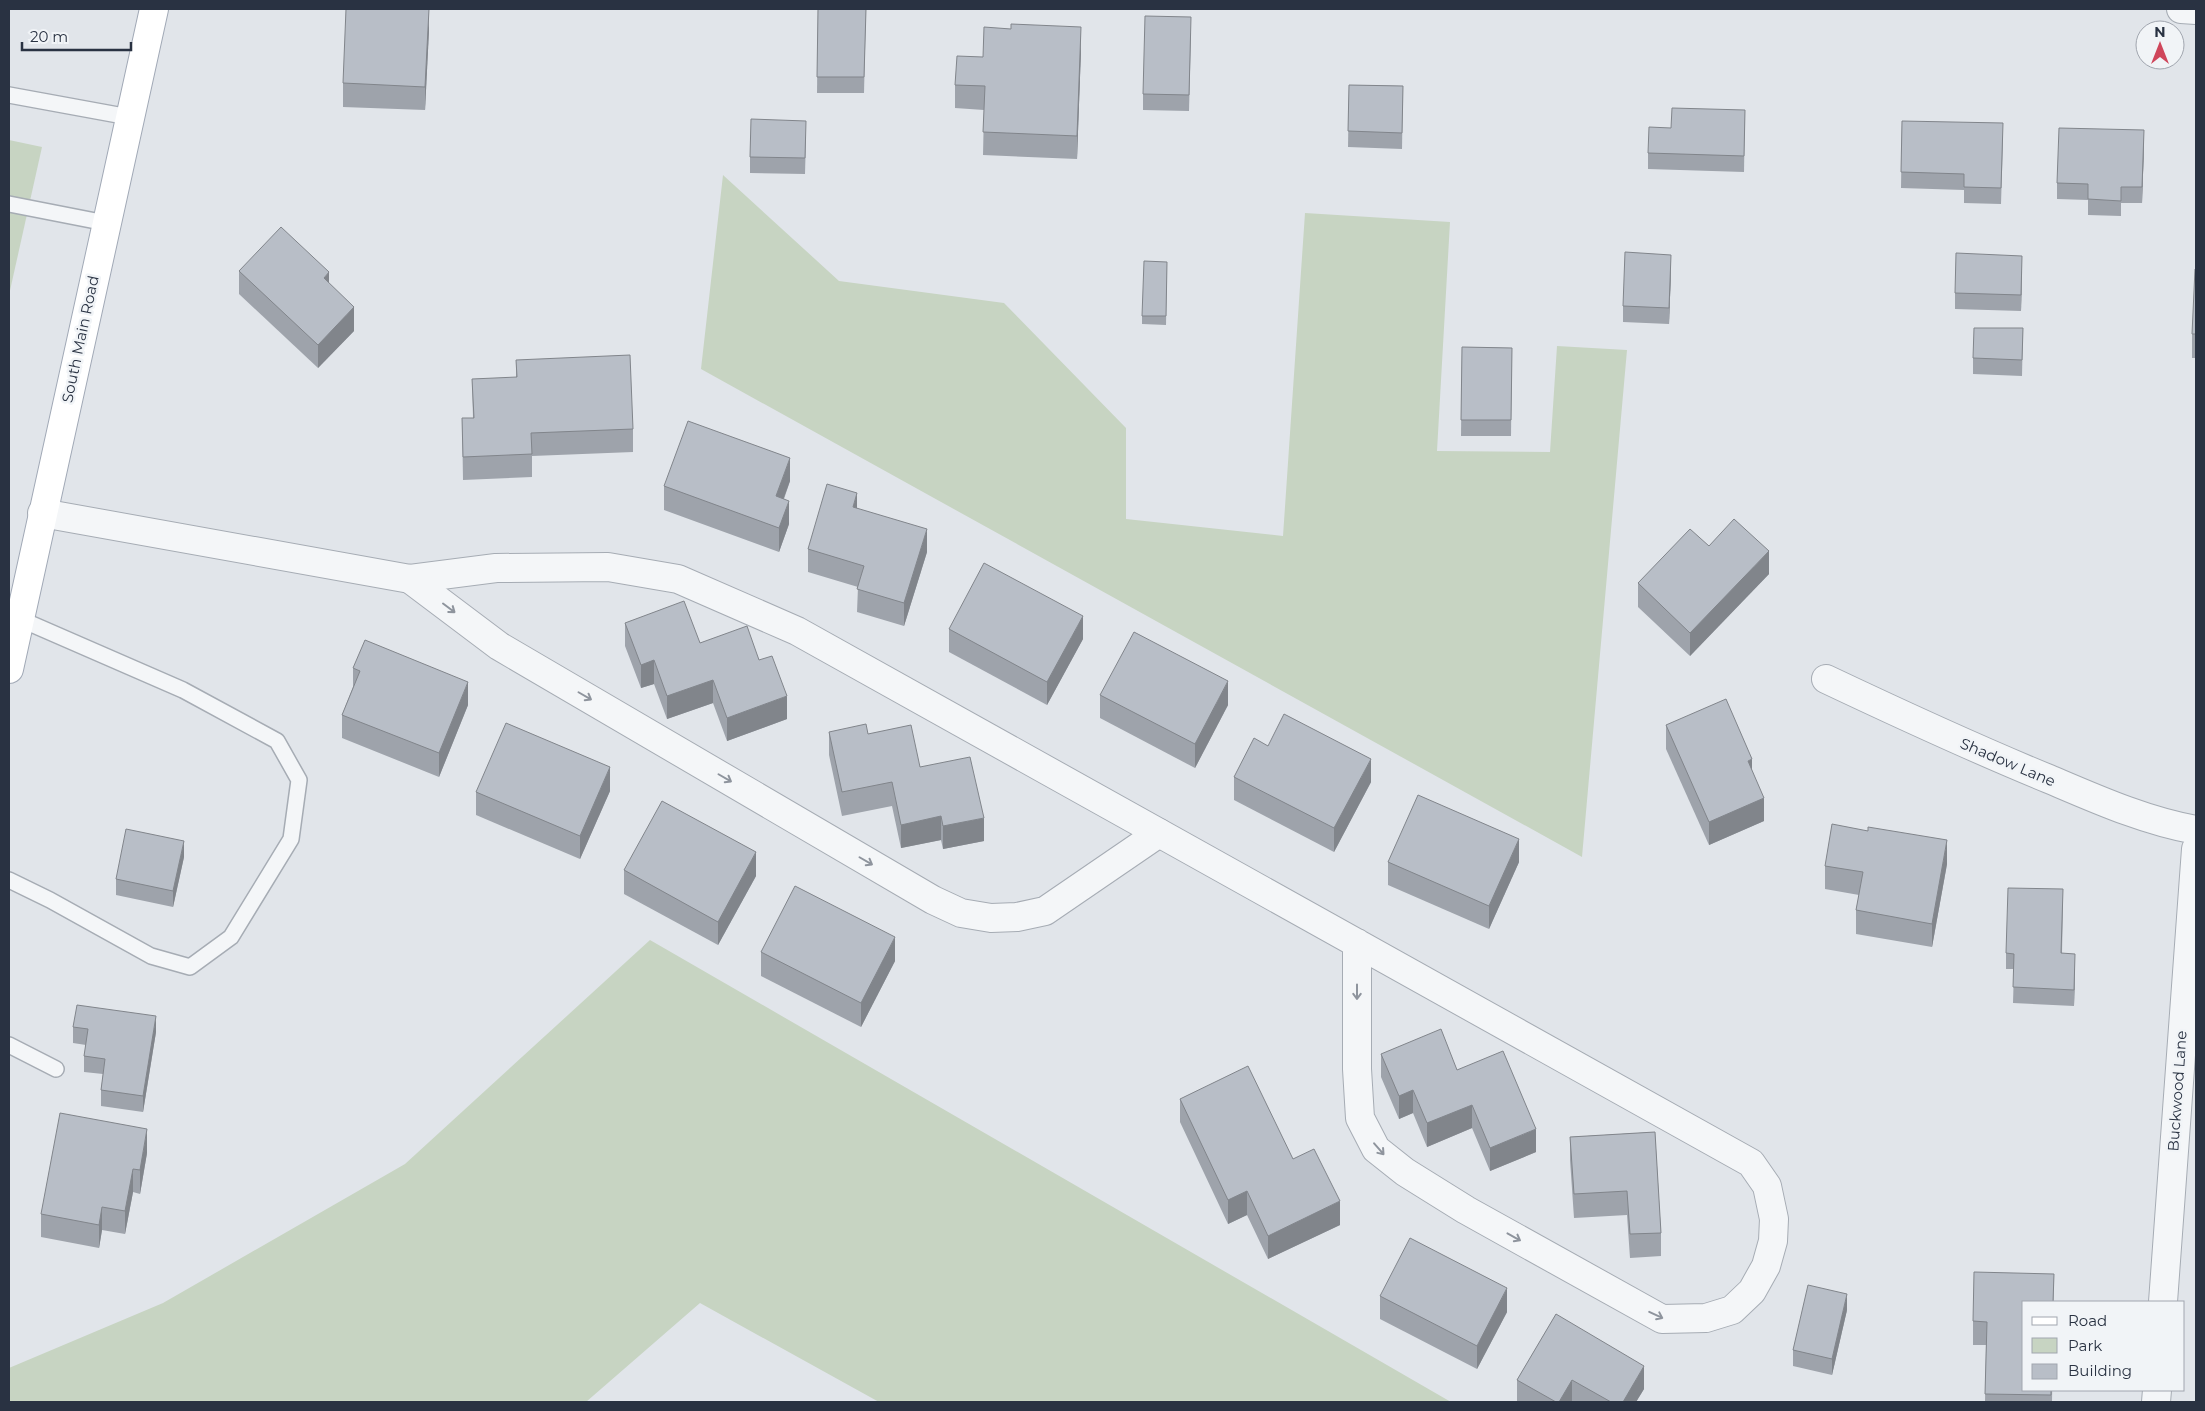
<svg xmlns="http://www.w3.org/2000/svg" width="2205" height="1411" viewBox="0 0 2205 1411" font-family="Montserrat,sans-serif">
<rect width="100%" height="100%" fill="#e1e5ea"/>
<g fill="#c7d4c2">
<path d="M 9,140 L 42,147 L 9,295 Z"/>
<path d="M 723,175 L 839,281 L 1004,303 L 1126,428 L 1126,519 L 1283,536 L 1305,213 L 1450,222 L 1437,451 L 1550,452 L 1557,346 L 1627,350 L 1582,857 L 701,369 Z"/>
<path d="M 650,940 L 1451,1402 L 879,1402 L 700,1303 L 586,1402 L 9,1402 L 9,1368 L 163,1303 L 405,1164 Z"/>
</g>
<g fill="none" stroke-linecap="round" stroke-linejoin="round">
<defs>
<g id="lane">
<path d="M 9,95 L 129,117"/>
<path d="M 9,204 L 106,223"/>
<path d="M 9,880 L 50,900 L 151,956 L 190,967 L 231,937 L 291,839 L 299,780 L 277,741 L 183,690 L 20,619"/>
<path d="M 9,1045 L 56,1069"/>
</g>
<g id="street">
<path d="M 2181,9 L 2196,10"/>
<path d="M 42,513 L 410,579 L 496,568 L 608,567 L 678,579 L 797,631 L 1751,1163 L 1767,1186 L 1774,1219 L 1773,1241 L 1766,1266 L 1752,1291 L 1732,1310 L 1706,1318 L 1662,1319 L 1466,1210 L 1405,1172 L 1376,1149 L 1360,1118 L 1357,1069 L 1357,943"/>
<path d="M 410,579 L 499,646 L 933,900 L 961,913 L 991,918 L 1017,917 L 1045,911 L 1159,833"/>
<path d="M 1826,679 C 1900,714 1973,748 2049,779 C 2096,799 2145,821 2196,830"/>
<path d="M 2163,1302 L 2196,849"/>
<path d="M 2156,1402 L 2157,1390"/>
</g>
<path id="primary" d="M 9,669 L 154,9"/>
</defs>
<use href="#lane" stroke="#a6acb4" stroke-width="18"/>
<use href="#street" stroke="#a6acb4" stroke-width="30"/>
<use href="#primary" stroke="#a1a9b6" stroke-width="30"/>
<use href="#lane" stroke="#f4f6f8" stroke-width="15"/>
<use href="#street" stroke="#f4f6f8" stroke-width="28"/>
<use href="#primary" stroke="#fff" stroke-width="28"/>
</g>
<g fill="#9ea3ab">
<path d="M 818,9 L 866,9 L 864,93 L 817,93 Z"/>
<path d="M 1011,29 L 1081,50 L 1077,159 L 983,155 L 984,110 L 955,108 L 955,85 Z"/>
<path d="M 429,30 L 425,110 L 343,107 L 343,83 Z"/>
<path d="M 1191,33 L 1189,111 L 1143,110 L 1143,94 Z"/>
<path d="M 1349,85 L 1403,86 L 1402,149 L 1348,147 Z"/>
<path d="M 1745,110 L 1744,172 L 1648,169 L 1648,153 L 1671,128 Z"/>
<path d="M 1902,121 L 2003,139 L 2001,204 L 1964,203 L 1964,190 L 1901,188 Z"/>
<path d="M 806,137 L 805,174 L 750,173 L 750,157 Z"/>
<path d="M 2144,146 L 2142,203 L 2121,203 L 2121,216 L 2088,215 L 2088,200 L 2057,199 L 2057,183 Z"/>
<path d="M 1167,262 L 1166,325 L 1142,324 L 1142,316 Z"/>
<path d="M 2196,269 L 2196,358 L 2192,358 L 2192,334 Z"/>
<path d="M 239,271 L 329,284 L 354,331 L 318,368 L 239,294 Z"/>
<path d="M 1671,271 L 1669,324 L 1623,322 L 1623,306 Z"/>
<path d="M 2022,272 L 2021,311 L 1955,309 L 1955,293 Z"/>
<path d="M 2023,328 L 2022,376 L 1973,374 L 1973,358 Z"/>
<path d="M 1462,347 L 1512,348 L 1511,436 L 1461,436 Z"/>
<path d="M 516,360 L 633,429 L 633,452 L 532,456 L 532,477 L 463,480 L 462,418 L 473,418 L 472,379 L 516,378 Z"/>
<path d="M 790,481 L 784,499 L 789,524 L 779,552 L 664,510 L 664,486 Z"/>
<path d="M 857,508 L 927,552 L 904,626 L 857,612 L 858,587 L 808,572 L 808,549 Z"/>
<path d="M 1709,546 L 1769,574 L 1690,656 L 1638,607 L 1638,583 Z"/>
<path d="M 625,623 L 700,643 L 759,660 L 787,719 L 727,741 L 713,703 L 667,719 L 654,684 L 641,688 L 625,646 Z"/>
<path d="M 949,629 L 1083,639 L 1047,705 L 949,652 Z"/>
<path d="M 353,668 L 468,705 L 439,777 L 342,738 L 342,715 L 353,687 Z"/>
<path d="M 1100,695 L 1228,705 L 1195,768 L 1100,718 Z"/>
<path d="M 1666,725 L 1752,771 L 1764,821 L 1709,845 L 1666,749 Z"/>
<path d="M 829,732 L 868,734 L 920,767 L 984,841 L 943,849 L 941,840 L 901,848 L 892,806 L 842,816 L 829,755 Z"/>
<path d="M 1268,746 L 1371,782 L 1334,852 L 1234,800 L 1234,777 Z"/>
<path d="M 610,791 L 580,859 L 476,815 L 476,792 Z"/>
<path d="M 184,857 L 173,907 L 116,895 L 116,879 Z"/>
<path d="M 1388,862 L 1519,862 L 1489,929 L 1388,885 Z"/>
<path d="M 1947,864 L 1932,947 L 1856,934 L 1856,910 L 1859,895 L 1825,889 L 1825,866 Z"/>
<path d="M 624,870 L 756,876 L 718,945 L 624,894 Z"/>
<path d="M 2063,905 L 2062,953 L 2075,970 L 2074,1006 L 2013,1003 L 2014,969 L 2006,969 L 2006,953 Z"/>
<path d="M 761,952 L 895,961 L 861,1027 L 761,976 Z"/>
<path d="M 73,1027 L 156,1032 L 143,1112 L 101,1106 L 101,1090 L 103,1074 L 84,1072 L 84,1056 L 86,1045 L 73,1043 Z"/>
<path d="M 1381,1054 L 1457,1070 L 1536,1152 L 1490,1171 L 1472,1128 L 1427,1147 L 1413,1113 L 1399,1119 L 1381,1077 Z"/>
<path d="M 1180,1099 L 1293,1159 L 1340,1225 L 1268,1259 L 1247,1215 L 1228,1224 L 1180,1122 Z"/>
<path d="M 1655,1132 L 1661,1233 L 1661,1256 L 1630,1258 L 1627,1215 L 1574,1218 L 1570,1160 L 1570,1137 Z"/>
<path d="M 147,1153 L 140,1194 L 133,1192 L 125,1234 L 102,1230 L 99,1248 L 41,1237 L 41,1214 Z"/>
<path d="M 2054,1274 L 2052,1402 L 1985,1402 L 1986,1345 L 1973,1345 L 1973,1321 Z"/>
<path d="M 1380,1296 L 1507,1312 L 1477,1369 L 1380,1319 Z"/>
<path d="M 1847,1310 L 1832,1375 L 1793,1366 L 1793,1350 Z"/>
<path d="M 1556,1314 L 1644,1389 L 1636,1402 L 1517,1402 L 1517,1380 Z"/>
</g>
<g fill="#81858b">
<path d="M 429,9 L 429,30 L 425,110 L 425,87 Z"/>
<path d="M 1081,27 L 1081,50 L 1077,159 L 1077,136 Z"/>
<path d="M 2144,130 L 2144,146 L 2142,203 L 2142,187 Z"/>
<path d="M 1671,255 L 1671,271 L 1669,324 L 1669,308 Z"/>
<path d="M 2022,256 L 2022,272 L 2021,311 L 2021,295 Z"/>
<path d="M 329,272 L 329,296 L 324,278 Z"/>
<path d="M 354,307 L 354,331 L 318,368 L 318,345 Z"/>
<path d="M 790,458 L 790,481 L 776,519 L 776,496 Z"/>
<path d="M 857,493 L 857,516 L 853,507 Z"/>
<path d="M 789,501 L 789,524 L 779,552 L 779,528 Z"/>
<path d="M 927,529 L 927,552 L 904,626 L 904,603 Z"/>
<path d="M 1769,551 L 1769,574 L 1690,656 L 1690,633 Z"/>
<path d="M 1083,616 L 1083,639 L 1047,705 L 1047,682 Z"/>
<path d="M 654,660 L 654,684 L 641,688 L 641,665 Z"/>
<path d="M 713,680 L 713,703 L 667,719 L 667,696 Z"/>
<path d="M 1228,681 L 1228,705 L 1195,768 L 1195,744 Z"/>
<path d="M 468,682 L 468,705 L 439,777 L 439,753 Z"/>
<path d="M 787,696 L 787,719 L 727,741 L 727,718 Z"/>
<path d="M 1371,759 L 1371,782 L 1334,852 L 1334,828 Z"/>
<path d="M 1752,759 L 1752,782 L 1748,761 Z"/>
<path d="M 610,767 L 610,791 L 580,859 L 580,836 Z"/>
<path d="M 1764,798 L 1764,821 L 1709,845 L 1709,822 Z"/>
<path d="M 941,816 L 941,840 L 901,848 L 901,825 Z"/>
<path d="M 984,818 L 984,841 L 943,849 L 943,826 Z"/>
<path d="M 1519,839 L 1519,862 L 1489,929 L 1489,906 Z"/>
<path d="M 1947,840 L 1947,864 L 1932,947 L 1932,924 Z"/>
<path d="M 184,841 L 184,857 L 173,907 L 173,891 Z"/>
<path d="M 756,852 L 756,876 L 718,945 L 718,922 Z"/>
<path d="M 895,937 L 895,961 L 861,1027 L 861,1003 Z"/>
<path d="M 2075,954 L 2075,970 L 2074,1006 L 2074,990 Z"/>
<path d="M 156,1016 L 156,1032 L 143,1112 L 143,1096 Z"/>
<path d="M 1413,1090 L 1413,1113 L 1399,1119 L 1399,1096 Z"/>
<path d="M 1472,1105 L 1472,1128 L 1427,1147 L 1427,1123 Z"/>
<path d="M 147,1129 L 147,1153 L 140,1194 L 140,1170 Z"/>
<path d="M 1536,1129 L 1536,1152 L 1490,1171 L 1490,1148 Z"/>
<path d="M 133,1169 L 133,1192 L 125,1234 L 125,1211 Z"/>
<path d="M 1247,1191 L 1247,1215 L 1228,1224 L 1228,1200 Z"/>
<path d="M 1340,1201 L 1340,1225 L 1268,1259 L 1268,1236 Z"/>
<path d="M 102,1207 L 102,1230 L 99,1248 L 99,1225 Z"/>
<path d="M 1507,1288 L 1507,1312 L 1477,1369 L 1477,1346 Z"/>
<path d="M 1847,1294 L 1847,1310 L 1832,1375 L 1832,1359 Z"/>
<path d="M 1644,1366 L 1644,1389 L 1636,1402 L 1623,1402 Z"/>
<path d="M 1572,1380 L 1572,1402 L 1559,1402 Z"/>
</g>
<g fill="#b8bec7" stroke="#81858b">
<path d="M 346,9 L 429,9 L 425,87 L 343,83 Z"/>
<path d="M 818,9 L 866,9 L 864,77 L 817,77 Z"/>
<path d="M 1145,16 L 1191,17 L 1189,95 L 1143,94 Z"/>
<path d="M 1011,24 L 1081,27 L 1077,136 L 983,132 L 985,86 L 955,85 L 957,56 L 983,57 L 984,27 L 1011,29 Z"/>
<path d="M 1349,85 L 1403,86 L 1402,133 L 1348,131 Z"/>
<path d="M 1672,108 L 1745,110 L 1744,156 L 1648,153 L 1649,127 L 1671,128 Z"/>
<path d="M 751,119 L 806,121 L 805,158 L 750,157 Z"/>
<path d="M 1902,121 L 2003,123 L 2001,188 L 1964,187 L 1964,174 L 1901,172 Z"/>
<path d="M 2059,128 L 2144,130 L 2142,187 L 2121,187 L 2121,201 L 2088,199 L 2088,184 L 2057,183 Z"/>
<path d="M 281,227 L 329,272 L 324,278 L 354,307 L 318,345 L 239,271 Z"/>
<path d="M 1625,252 L 1671,255 L 1669,308 L 1623,306 Z"/>
<path d="M 1956,253 L 2022,256 L 2021,295 L 1955,293 Z"/>
<path d="M 1144,261 L 1167,262 L 1166,316 L 1142,316 Z"/>
<path d="M 2195,269 L 2196,269 L 2196,334 L 2192,334 Z"/>
<path d="M 1974,328 L 2023,328 L 2022,360 L 1973,358 Z"/>
<path d="M 1462,347 L 1512,348 L 1511,420 L 1461,420 Z"/>
<path d="M 630,355 L 633,429 L 531,433 L 532,454 L 463,457 L 462,418 L 474,418 L 472,379 L 517,377 L 516,360 Z"/>
<path d="M 688,421 L 790,458 L 776,496 L 789,501 L 779,528 L 664,486 Z"/>
<path d="M 827,484 L 857,493 L 853,507 L 927,529 L 904,603 L 857,589 L 864,566 L 808,549 Z"/>
<path d="M 1734,519 L 1769,551 L 1690,633 L 1638,583 L 1690,529 L 1709,546 Z"/>
<path d="M 984,563 L 1083,616 L 1047,682 L 949,629 Z"/>
<path d="M 684,601 L 700,643 L 747,626 L 759,660 L 772,656 L 787,696 L 727,718 L 713,680 L 667,696 L 654,660 L 641,665 L 625,623 Z"/>
<path d="M 1134,632 L 1228,681 L 1195,744 L 1100,695 Z"/>
<path d="M 365,640 L 468,682 L 439,753 L 342,715 L 360,671 L 353,668 Z"/>
<path d="M 1726,699 L 1752,759 L 1748,761 L 1764,798 L 1709,822 L 1666,725 Z"/>
<path d="M 1284,714 L 1371,759 L 1334,828 L 1234,777 L 1254,738 L 1268,746 Z"/>
<path d="M 506,723 L 610,767 L 580,836 L 476,792 Z"/>
<path d="M 866,724 L 868,734 L 911,725 L 920,767 L 970,757 L 984,818 L 943,826 L 941,816 L 901,825 L 892,782 L 842,792 L 829,732 Z"/>
<path d="M 1418,795 L 1519,839 L 1489,906 L 1388,862 Z"/>
<path d="M 662,801 L 756,852 L 718,922 L 624,870 Z"/>
<path d="M 1832,824 L 1868,831 L 1868,827 L 1947,840 L 1932,924 L 1856,910 L 1863,872 L 1825,866 Z"/>
<path d="M 126,829 L 184,841 L 173,891 L 116,879 Z"/>
<path d="M 795,886 L 895,937 L 861,1003 L 761,952 Z"/>
<path d="M 2008,888 L 2063,889 L 2061,953 L 2075,954 L 2074,990 L 2013,987 L 2014,954 L 2006,953 Z"/>
<path d="M 77,1005 L 156,1016 L 143,1096 L 101,1090 L 105,1059 L 84,1056 L 88,1029 L 73,1027 Z"/>
<path d="M 1441,1029 L 1457,1070 L 1503,1051 L 1536,1129 L 1490,1148 L 1472,1105 L 1427,1123 L 1413,1090 L 1399,1096 L 1381,1054 Z"/>
<path d="M 1248,1066 L 1293,1159 L 1314,1149 L 1340,1201 L 1268,1236 L 1247,1191 L 1228,1200 L 1180,1099 Z"/>
<path d="M 60,1113 L 147,1129 L 140,1170 L 133,1169 L 125,1211 L 102,1207 L 99,1225 L 41,1214 Z"/>
<path d="M 1655,1132 L 1661,1233 L 1630,1234 L 1627,1191 L 1574,1194 L 1570,1137 Z"/>
<path d="M 1410,1238 L 1507,1288 L 1477,1346 L 1380,1296 Z"/>
<path d="M 1974,1272 L 2054,1274 L 2053,1302 L 2024,1302 L 2024,1390 L 2051,1390 L 2051,1395 L 1985,1394 L 1987,1322 L 1973,1321 Z"/>
<path d="M 1808,1285 L 1847,1294 L 1832,1359 L 1793,1350 Z"/>
<path d="M 1556,1314 L 1644,1366 L 1623,1402 L 1611,1402 L 1572,1380 L 1559,1402 L 1556,1402 L 1517,1380 Z"/>
</g>
<defs><path id="oneway-shaft" d="M-6 0H5M1.5-3L5.5 0L1.5 3" fill="none" stroke-width="1.6" stroke-linecap="round" stroke-linejoin="round" transform="scale(1.25)"/></defs>
<g stroke="#8e949d">
<use href="#oneway-shaft" transform="translate(449 608) rotate(37)"/>
<use href="#oneway-shaft" transform="translate(585 696) rotate(30)"/>
<use href="#oneway-shaft" transform="translate(725 778) rotate(30)"/>
<use href="#oneway-shaft" transform="translate(866 861) rotate(30)"/>
<use href="#oneway-shaft" transform="translate(1357 992) rotate(90)"/>
<use href="#oneway-shaft" transform="translate(1379 1149) rotate(49)"/>
<use href="#oneway-shaft" transform="translate(1514 1237) rotate(29)"/>
<use href="#oneway-shaft" transform="translate(1656 1315) rotate(25)"/>
</g>
<g text-anchor="middle" dominant-baseline="central" stroke-width="5" stroke-linejoin="round" paint-order="stroke">
<g font-size="15" fill="#293242" stroke="#f1f4f7">
<text transform="translate(80 339) rotate(-78)">South Main Road</text>
<text transform="translate(2008 762) rotate(23)">Shadow Lane</text>
<text transform="translate(2177 1091) rotate(-86)">Buckwood Lane</text>
</g>
</g>
<rect width="2205" height="1411" fill="none" stroke="#293242" stroke-width="20"/>
<rect x="2022" y="1301" width="162" height="90" fill="#f1f4f7" stroke="#a1a6af"/>
<rect x="2032" y="1317" width="25" height="8" fill="#ffffff" stroke="#a1a6af"/>
<text x="2068" y="1326" font-size="15" fill="#293242">Road</text>
<rect x="2032" y="1338" width="25" height="15" fill="#c7d4c2" stroke="#a1a6af"/>
<text x="2068" y="1351" font-size="15" fill="#293242">Park</text>
<rect x="2032" y="1364" width="25" height="15" fill="#b8bec7" stroke="#a1a6af"/>
<text x="2068" y="1376" font-size="15" fill="#293242">Building</text>
<g transform="translate(2160 45)"><circle r="24" fill="#f1f4f7" stroke="#a1a6af"/>
<path d="M0-4L9 19L0 12L-9 19Z" fill="#cf465b"/>
<text y="-8" font-size="14" font-weight="bold" text-anchor="middle" fill="#293242">N</text>
</g>
<path d="M22 42v8h109v-8" fill="none" stroke="#293242" stroke-width="2.5"/>
<text x="30" y="42" font-size="15" fill="#293242" stroke="#f1f4f7" stroke-width="4" paint-order="stroke">20 m</text>
</svg>
